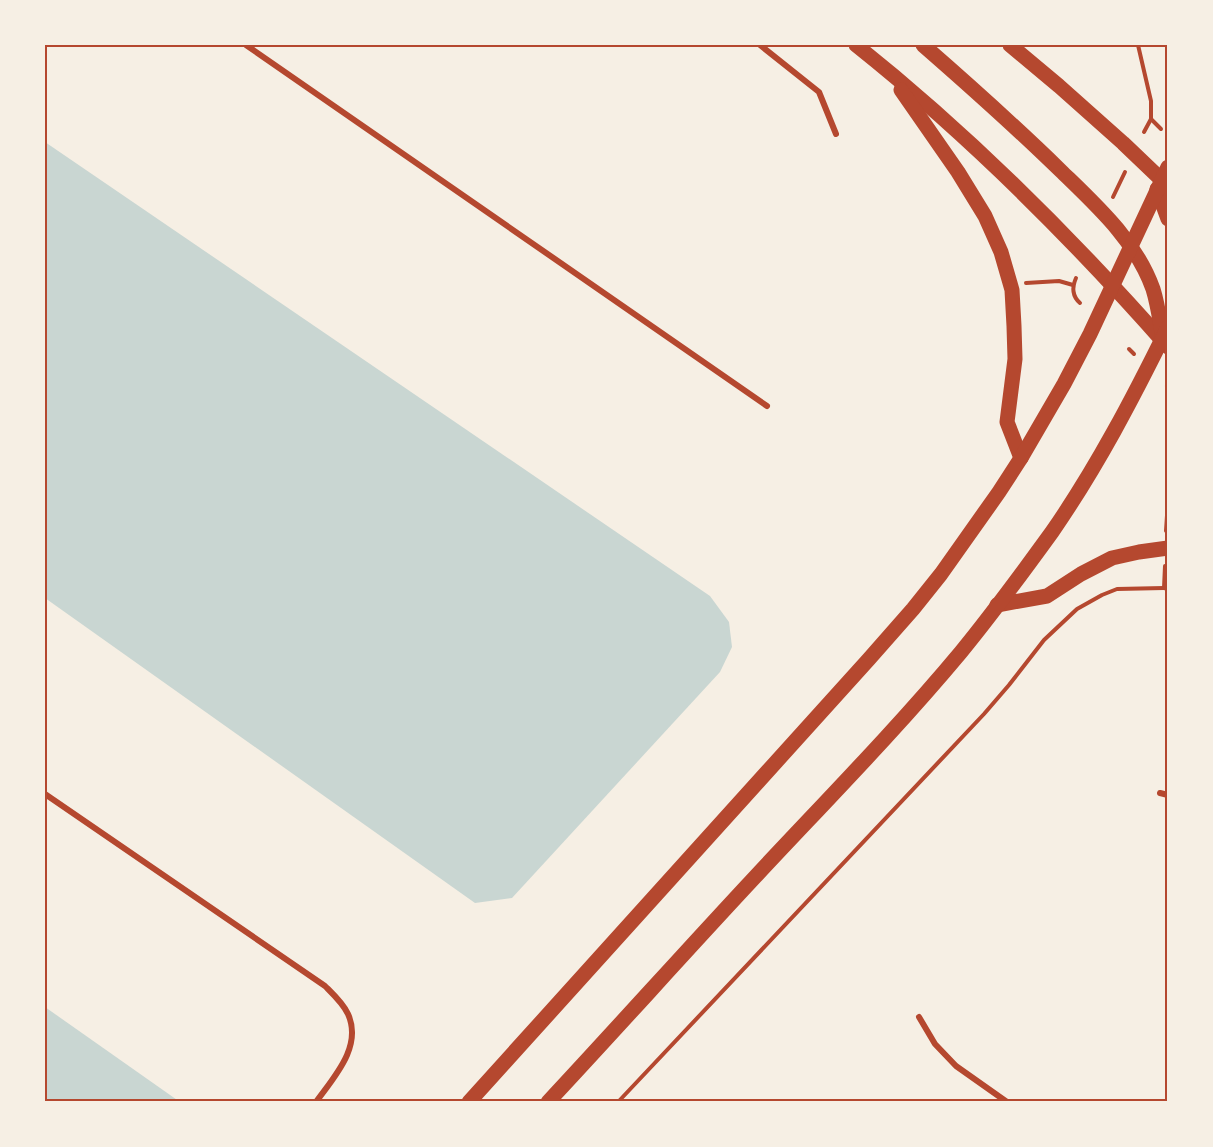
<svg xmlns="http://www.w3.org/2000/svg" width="1213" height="1147" viewBox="0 0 1213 1147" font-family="Barlow,sans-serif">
<rect width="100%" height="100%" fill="#f6efe4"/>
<g fill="#c9d6d2">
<path d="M 45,142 L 710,596 L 729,622 L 732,647 L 720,672 L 512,898 L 475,903 L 45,598 Z"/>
<path d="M 45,1007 L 180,1102 L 45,1102 Z"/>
</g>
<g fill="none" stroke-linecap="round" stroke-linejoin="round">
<g stroke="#b5482f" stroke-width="4">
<path d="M 1138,45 L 1151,101 L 1151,119 L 1144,132"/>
<path d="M 1151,119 L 1161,129"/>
<path d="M 1113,197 L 1125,172"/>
<path d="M 1076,278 C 1072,287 1072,296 1080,303"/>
<path d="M 1026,283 L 1059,281 L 1073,285"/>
<path d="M 1129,349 L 1134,354"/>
<path d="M 1167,386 L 1168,387"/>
<path d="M 1166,531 L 1168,500"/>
<path d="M 1165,566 L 1164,588 L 1168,589"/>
<path d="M 618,1102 L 984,714 L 1009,685 L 1044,640 L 1077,609 L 1102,595 L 1117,589 L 1164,588"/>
</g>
<g stroke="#b5482f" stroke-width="6">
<path d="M 246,45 L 767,406"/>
<path d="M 760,45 L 819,92 L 836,134"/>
<path d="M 1160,793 L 1168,795"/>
<path d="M 45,794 L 325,986 C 333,994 343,1003 348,1014 C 363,1047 333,1078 316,1102"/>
<path d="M 919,1017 L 935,1044 L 956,1066 L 1007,1102"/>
</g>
<g stroke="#b5482f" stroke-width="15">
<path d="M 856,45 C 969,135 1072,238 1168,347"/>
<path d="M 923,45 C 970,86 1017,128 1061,171 C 1097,206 1136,241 1153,289 C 1158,305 1160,322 1163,338"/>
<path d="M 1010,45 L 1059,86 L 1123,143 L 1168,186"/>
<path d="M 901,90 L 958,172 L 985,216 L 1001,252 L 1012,290 L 1014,326 L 1015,359 L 1007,422 L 1021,458"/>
<path d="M 1157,189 L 1168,219"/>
<path d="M 997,605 L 1047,596 L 1081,574 L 1112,558 L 1139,552 L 1168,548"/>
<path d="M 469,1102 L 869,659 L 913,609 L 941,574 L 999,492 L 1021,458 L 1064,384 L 1090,334 L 1168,167"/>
<path d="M 548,1102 C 617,1028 685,952 755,877 C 824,803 896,730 961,652 C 993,613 1023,572 1052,532 C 1097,467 1133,398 1168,327"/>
</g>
</g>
<rect width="1213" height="1147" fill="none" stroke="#f6efe4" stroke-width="93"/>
<rect x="46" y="46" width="1120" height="1054" fill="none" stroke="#b5482f" stroke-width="2"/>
</svg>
